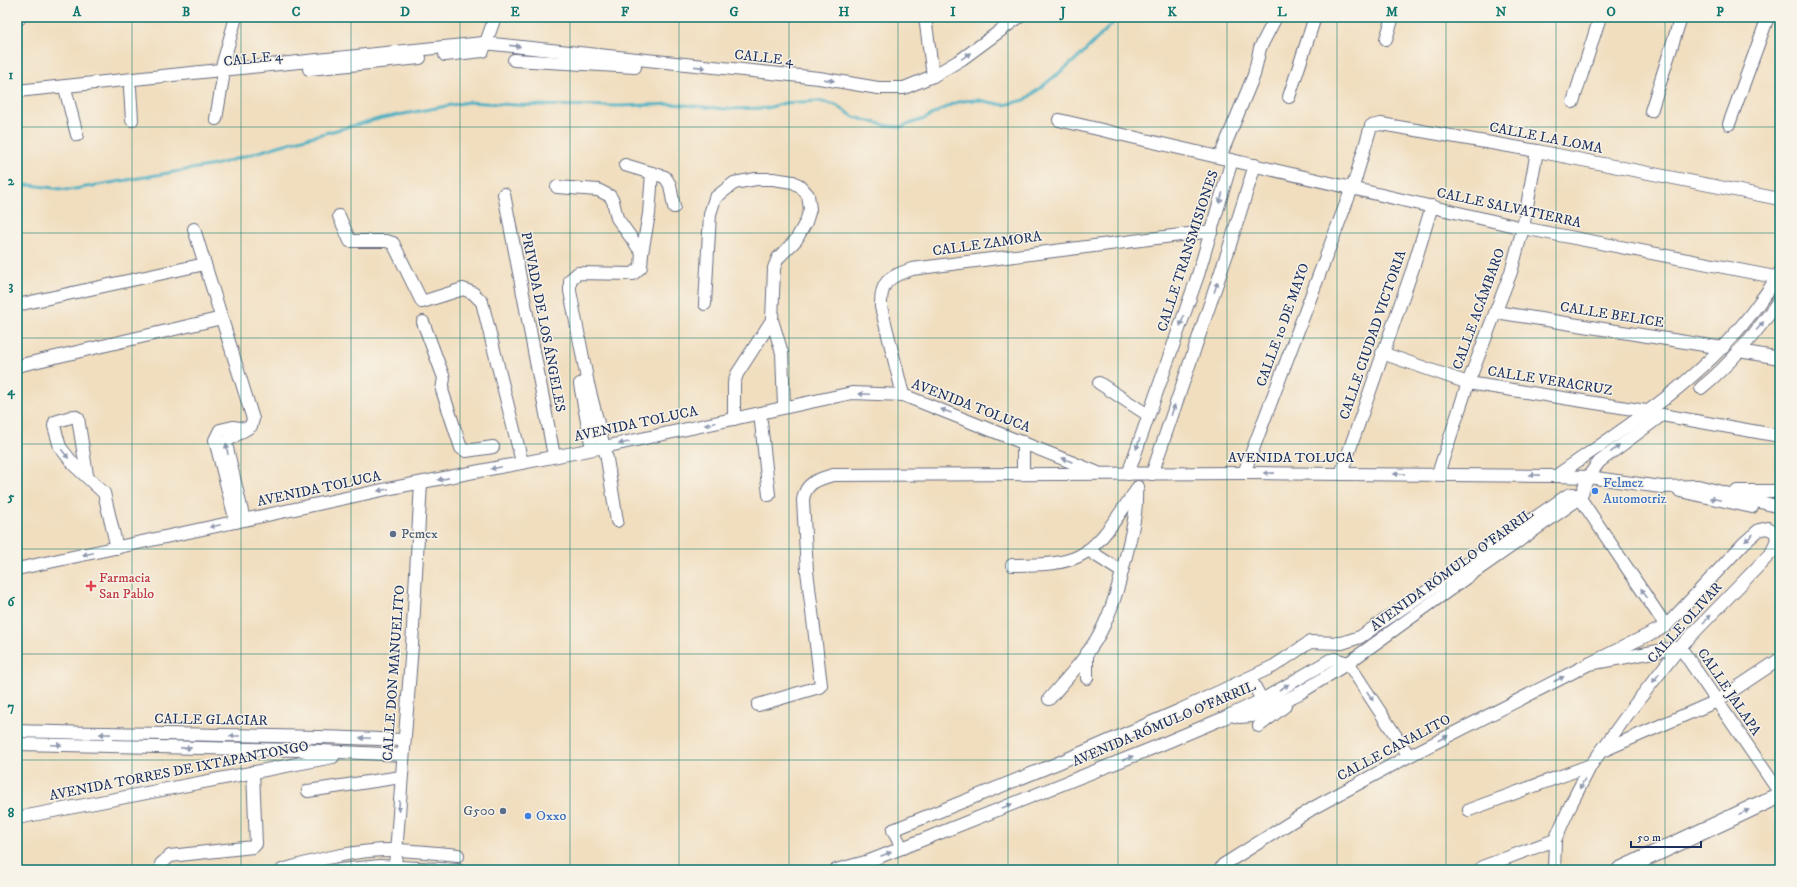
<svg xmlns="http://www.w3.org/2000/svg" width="1797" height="887" viewBox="0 0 1797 887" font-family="'IM FELL DW Pica',serif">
<rect width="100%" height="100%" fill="#f7f3e8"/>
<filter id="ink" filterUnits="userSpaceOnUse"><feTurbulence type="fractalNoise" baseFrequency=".025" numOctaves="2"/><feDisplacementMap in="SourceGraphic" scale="8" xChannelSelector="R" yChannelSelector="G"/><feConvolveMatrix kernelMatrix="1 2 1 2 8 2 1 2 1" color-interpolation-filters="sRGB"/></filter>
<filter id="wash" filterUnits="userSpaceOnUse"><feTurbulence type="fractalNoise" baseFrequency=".012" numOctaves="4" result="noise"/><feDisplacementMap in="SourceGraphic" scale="16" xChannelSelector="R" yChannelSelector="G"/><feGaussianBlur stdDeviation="0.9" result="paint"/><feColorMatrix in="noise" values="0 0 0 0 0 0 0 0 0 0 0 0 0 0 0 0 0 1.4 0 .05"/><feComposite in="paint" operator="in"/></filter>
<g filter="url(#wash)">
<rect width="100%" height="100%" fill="#f1debf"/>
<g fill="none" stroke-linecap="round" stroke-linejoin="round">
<path stroke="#45afc3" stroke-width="3" d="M 17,186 L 30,185 L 69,190 L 215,165 L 299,140 L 382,118 L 468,102 L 517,105 L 621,106 L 674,104 L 726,109 L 767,108 L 785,103 L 819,101 L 836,105 L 854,117 L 884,125 L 901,127 L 924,119 L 950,105 L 961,101 L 978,100 L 1004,105 L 1025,100 L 1079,57 L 1119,17"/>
</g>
</g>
<g filter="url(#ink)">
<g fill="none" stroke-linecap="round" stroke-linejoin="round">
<defs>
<g id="minor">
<path d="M 925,17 L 933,76"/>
<path d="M 1386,39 L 1393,17"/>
<path d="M 445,55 L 483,51 L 495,17"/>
<path d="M 514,60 L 635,67"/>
<path d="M 309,69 L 420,58"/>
<path d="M 221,70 L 236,17"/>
<path d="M 130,88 L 132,120"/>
<path d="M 17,91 L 483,43 L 819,78 L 878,88 L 904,88 L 933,76 L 962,59 L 1019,17"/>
<path d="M 66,92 L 77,135"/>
<path d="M 1289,97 L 1315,17"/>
<path d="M 1573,102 L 1600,17"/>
<path d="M 1651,111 L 1681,17"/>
<path d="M 216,119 L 223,78"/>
<path d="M 1059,120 L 1523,228 L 1780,278"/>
<path d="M 1729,124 L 1768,17"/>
<path d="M 1220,157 L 1254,75 L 1260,48 L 1276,17"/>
<path d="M 625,165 L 665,177 L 670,185 L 674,207"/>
<path d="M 557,187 L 598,190 L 610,196 L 613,201 L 617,218 L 642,253 L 641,267 L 633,274 L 578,273 L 570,280 L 570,291 L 588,384 L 607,459 L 617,521"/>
<path d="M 504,194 L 554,456"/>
<path d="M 339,216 L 350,241 L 386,241 L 393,243 L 422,302 L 463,289 L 473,293 L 482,302 L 522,462"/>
<path d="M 194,229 L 253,419 L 251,426 L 228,440 L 226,444 L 244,520"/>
<path d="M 642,253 L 649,214 L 652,173"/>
<path d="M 705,304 L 710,214 L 715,198 L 734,183 L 756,179 L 773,179 L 793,182 L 800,186 L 808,195 L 810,209 L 806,222 L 796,240 L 778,258 L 774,268 L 772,320 L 782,353 L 784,407"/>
<path d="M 17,305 L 205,264"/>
<path d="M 1496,312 L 1723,348"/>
<path d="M 423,322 L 444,378 L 442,390 L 461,448 L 466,451 L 493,447"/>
<path d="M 1739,351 L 1780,358"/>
<path d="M 1382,353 L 1468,383 L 1646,411"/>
<path d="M 17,366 L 222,318"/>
<path d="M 1099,383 L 1148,415"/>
<path d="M 580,384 L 592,449"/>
<path d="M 1701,388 C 1732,363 1757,332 1780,299"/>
<path d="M 903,395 L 881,307 C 880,281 889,277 912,269 L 1212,231"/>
<path d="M 760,413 L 769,495"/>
<path d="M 734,419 L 734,383 L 737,374 L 772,320"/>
<path d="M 1244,473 L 1355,180 L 1371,126 L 1381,124 L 1537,151 L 1780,199"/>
<path d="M 1023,474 L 1023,442"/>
<path d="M 1128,474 L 1198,275 L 1232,160"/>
<path d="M 1152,474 L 1228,251 L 1255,165"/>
<path d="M 1341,474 L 1413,268 L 1432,206"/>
<path d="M 1438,474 L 1468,383 L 1511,272 L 1523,228 L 1537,151"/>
<path d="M 87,475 L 78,418 L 74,416 L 55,422 L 54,426 L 60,447 L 75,466 L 104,493 L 117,548"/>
<path d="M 1556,476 C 1629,425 1708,376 1759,303 C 1766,293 1774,284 1779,273"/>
<path d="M 1680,491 L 1752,507"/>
<path d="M 1737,491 L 1773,491 L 1780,489"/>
<path d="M 236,522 L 215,440 L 220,430 L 233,427 L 246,429"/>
<path d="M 1088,550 L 1122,572"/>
<path d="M 1012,565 C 1034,564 1059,566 1079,556 C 1103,544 1120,511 1136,491 L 1138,487"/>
<path d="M 17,569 L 387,489 L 604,447 L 852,393 L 903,395 L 1096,472"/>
<path d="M 1680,647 L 1780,793"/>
<path d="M 1348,663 L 1409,756"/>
<path d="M 1087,678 L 1087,653"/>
<path d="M 1250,678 L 1262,700"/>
<path d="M 1049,699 C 1069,676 1091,653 1104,625 C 1115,602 1121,576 1127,552 C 1132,531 1137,512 1136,491"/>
<path d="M 758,705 L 819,687 L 821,685 L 807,571 L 803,500 C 805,483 818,479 833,475 L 1244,473 L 1556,476 L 1588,477 L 1661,487 L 1698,486 L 1780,507"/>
<path d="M 1230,715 L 1239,717 L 1252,716 L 1300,693 L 1348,663 L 1463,580 L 1580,498 L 1588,477 L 1599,462 L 1662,415 L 1780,436"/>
<path d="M 1259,726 L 1285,706"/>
<path d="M 17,731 C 146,735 275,734 404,740"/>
<path d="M 17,744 L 301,750 L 403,755"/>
<path d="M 1602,751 L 1717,701 L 1780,659"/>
<path d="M 308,791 L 401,777"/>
<path d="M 1469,810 L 1591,765"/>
<path d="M 17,818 L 333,757"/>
<path d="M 902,848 L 893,830 L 1058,763 L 1178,711 L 1274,666 L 1310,642 L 1342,643 L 1360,637 L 1568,495 L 1573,494 L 1580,498 L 1666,626"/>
<path d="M 395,866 L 412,645 L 421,483"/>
<path d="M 1482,867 L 1555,840"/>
<path d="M 162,870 L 161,864 L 170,856 L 253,847 L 256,844 L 253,772"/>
<path d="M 282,870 C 319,859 358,849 397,850 C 417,851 438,853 458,855"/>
<path d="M 339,870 L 380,866 L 458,870"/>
<path d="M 836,870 L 869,861 L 902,848 L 1148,750 L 1224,718 L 1262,700 L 1330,660 L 1335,659 L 1348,663"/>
<path d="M 1220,870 L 1223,865 L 1315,807 L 1409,756 L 1589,664 L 1680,647"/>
<path d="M 1554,870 L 1555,840 L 1571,804 L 1591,765 L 1633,707 L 1680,647 L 1772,552 L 1777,539 L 1775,532 L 1768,528 L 1759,530 L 1744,543 L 1666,626 L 1589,664"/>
</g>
<g id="major">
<path d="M 17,17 L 18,17"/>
<path d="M 1620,870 L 1780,795"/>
</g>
</defs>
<use href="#minor" stroke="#666c80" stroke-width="14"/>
<use href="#major" stroke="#666c80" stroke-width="18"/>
<use href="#minor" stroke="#fff" stroke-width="12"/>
<use href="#major" stroke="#fff" stroke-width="16"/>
</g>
<defs><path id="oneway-solid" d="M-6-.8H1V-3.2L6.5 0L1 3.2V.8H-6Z"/></defs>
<g fill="#8d97ae">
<use href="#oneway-solid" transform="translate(515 46) rotate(6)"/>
<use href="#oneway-solid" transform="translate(966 56) rotate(-35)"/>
<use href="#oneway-solid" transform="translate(700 67) rotate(6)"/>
<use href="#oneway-solid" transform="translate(829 80) rotate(8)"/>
<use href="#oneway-solid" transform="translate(1221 198) rotate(106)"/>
<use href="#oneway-solid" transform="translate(1216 287) rotate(-71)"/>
<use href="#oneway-solid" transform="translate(1182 321) rotate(110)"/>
<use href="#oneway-solid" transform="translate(1760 326) rotate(-50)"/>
<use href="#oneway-solid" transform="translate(864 394) rotate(-178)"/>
<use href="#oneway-solid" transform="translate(1173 410) rotate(-72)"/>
<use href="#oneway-solid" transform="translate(946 411) rotate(-160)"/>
<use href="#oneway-solid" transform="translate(710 424) rotate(168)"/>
<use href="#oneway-solid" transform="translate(624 443) rotate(168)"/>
<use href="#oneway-solid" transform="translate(1138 444) rotate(109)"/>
<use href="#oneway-solid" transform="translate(227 449) rotate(-100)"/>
<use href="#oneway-solid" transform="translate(1615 449) rotate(-36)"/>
<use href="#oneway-solid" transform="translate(65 454) rotate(51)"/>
<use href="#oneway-solid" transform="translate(1067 460) rotate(-157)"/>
<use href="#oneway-solid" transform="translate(496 468) rotate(168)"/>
<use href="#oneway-solid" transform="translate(1269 473) rotate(-179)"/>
<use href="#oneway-solid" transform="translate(1399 474) rotate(180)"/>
<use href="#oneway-solid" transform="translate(1535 475) rotate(-179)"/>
<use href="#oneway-solid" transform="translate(443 479) rotate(169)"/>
<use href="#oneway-solid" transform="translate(383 490) rotate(168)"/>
<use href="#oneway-solid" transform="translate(1715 499) rotate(-168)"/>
<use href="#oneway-solid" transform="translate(215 526) rotate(168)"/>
<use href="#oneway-solid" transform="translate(1749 538) rotate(138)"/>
<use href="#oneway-solid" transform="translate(88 554) rotate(168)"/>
<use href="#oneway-solid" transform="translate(1644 593) rotate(-124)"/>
<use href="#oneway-solid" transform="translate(1707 619) rotate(-46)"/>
<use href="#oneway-solid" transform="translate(1656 678) rotate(128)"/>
<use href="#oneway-solid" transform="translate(1559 679) rotate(-27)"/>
<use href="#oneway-solid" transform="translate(1284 687) rotate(-30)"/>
<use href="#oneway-solid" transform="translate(1370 696) rotate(57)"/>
<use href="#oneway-solid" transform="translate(105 734) rotate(-179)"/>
<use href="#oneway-solid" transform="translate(235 736) rotate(-180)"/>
<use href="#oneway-solid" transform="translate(365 738) rotate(-178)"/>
<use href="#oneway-solid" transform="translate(1443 738) rotate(-27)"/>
<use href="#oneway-solid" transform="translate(56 745) rotate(2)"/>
<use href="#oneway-solid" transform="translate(186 748) rotate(1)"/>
<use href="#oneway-solid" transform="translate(1128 758) rotate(-21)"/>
<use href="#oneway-solid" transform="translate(1582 784) rotate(118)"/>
<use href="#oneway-solid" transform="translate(399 806) rotate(95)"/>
<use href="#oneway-solid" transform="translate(1007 806) rotate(-22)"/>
<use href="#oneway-solid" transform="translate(1744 812) rotate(-25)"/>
<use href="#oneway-solid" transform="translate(886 854) rotate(-21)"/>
</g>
</g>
<path fill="none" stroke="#0f766e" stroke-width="1" stroke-opacity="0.55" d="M 132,17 L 132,870M 241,17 L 241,870M 351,17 L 351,870M 460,17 L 460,870M 570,17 L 570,870M 679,17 L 679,870M 789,17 L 789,870M 898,17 L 898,870M 1008,17 L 1008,870M 1118,17 L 1118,870M 1227,17 L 1227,870M 1337,17 L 1337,870M 1446,17 L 1446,870M 1556,17 L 1556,870M 1665,17 L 1665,870M 17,127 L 1780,127M 17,233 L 1780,233M 17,338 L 1780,338M 17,444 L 1780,444M 17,549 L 1780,549M 17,654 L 1780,654M 17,760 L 1780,760"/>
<g fill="#3f7fe0" stroke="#f7f3e8" stroke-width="1.5">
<circle cx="1595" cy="491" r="4"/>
<circle cx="528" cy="816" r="4"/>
</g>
<g fill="#5c6f8a" stroke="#f7f3e8" stroke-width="1.5">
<circle cx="393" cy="534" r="4"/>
<circle cx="503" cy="811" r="4"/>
</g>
<path fill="#e0444e" stroke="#f7f3e8" stroke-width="1.5" d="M89 580h4v4h4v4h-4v4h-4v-4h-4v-4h4z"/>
<g text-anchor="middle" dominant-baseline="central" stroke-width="3" stroke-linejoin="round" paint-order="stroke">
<g font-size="14" fill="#1b2f5e" stroke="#f7f3e8">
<text transform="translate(764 58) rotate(6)">CALLE 4</text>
<text transform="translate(253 59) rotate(-6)">CALLE 4</text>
<text transform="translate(1546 138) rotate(11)">CALLE LA LOMA</text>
<text transform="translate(1509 208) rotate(12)">CALLE SALVATIERRA</text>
<text transform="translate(987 244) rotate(-8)">CALLE ZAMORA</text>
<text transform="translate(1188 251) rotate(-72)">CALLE TRANSMISIONES</text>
<text transform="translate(1479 309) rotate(-70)">CALLE ACÁMBARO</text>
<text transform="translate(1612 315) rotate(9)">CALLE BELICE</text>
<text transform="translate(543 322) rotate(79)">PRIVADA DE LOS ÁNGELES</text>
<text transform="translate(1283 325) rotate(-70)">CALLE 10 DE MAYO</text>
<text transform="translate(1373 335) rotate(-71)">CALLE CIUDAD VICTORIA</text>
<text transform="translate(1550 381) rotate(9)">CALLE VERACRUZ</text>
<text transform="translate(971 406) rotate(21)">AVENIDA TOLUCA</text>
<text transform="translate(636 424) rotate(-12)">AVENIDA TOLUCA</text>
<text x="1291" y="458">AVENIDA TOLUCA</text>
<text transform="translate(319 489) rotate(-12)">AVENIDA TOLUCA</text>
<text transform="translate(1452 570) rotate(-36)">AVENIDA RÓMULO O'FARRIL</text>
<text transform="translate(1685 623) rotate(-48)">CALLE OLIVAR</text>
<text transform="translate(394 673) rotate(-86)">CALLE DON MANUELITO</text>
<text transform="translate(1729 692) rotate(56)">CALLE JALAPA</text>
<text transform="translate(211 720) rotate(1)">CALLE GLACIAR</text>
<text transform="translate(1164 724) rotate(-23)">AVENIDA RÓMULO O'FARRIL</text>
<text transform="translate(1394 748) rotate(-28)">CALLE CANALITO</text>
<text transform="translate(179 771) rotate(-11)">AVENIDA TORRES DE IXTAPANTONGO</text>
</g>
<g font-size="14" fill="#366cbe" stroke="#f7f3e8" text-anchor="start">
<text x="1603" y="483">Felmez<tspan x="1603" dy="16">Automotriz</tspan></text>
<text x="536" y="816">Oxxo</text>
</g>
<g font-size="14" fill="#4e5e75" stroke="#f7f3e8" text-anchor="start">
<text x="401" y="534">Pemex</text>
<text x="495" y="811" text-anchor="end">G500</text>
</g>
<g font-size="14" fill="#be3a42" stroke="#f7f3e8" text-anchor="start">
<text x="99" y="578">Farmacia<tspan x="99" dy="16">San Pablo</tspan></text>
</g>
</g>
<rect width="1797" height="887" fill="none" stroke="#f7f3e8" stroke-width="44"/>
<path d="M1631 841v6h70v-6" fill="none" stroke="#1b2f5e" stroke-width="2"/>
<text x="1637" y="841" font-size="12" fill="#1b2f5e" stroke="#f7f3e8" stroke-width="3" paint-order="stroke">50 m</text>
<rect x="22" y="22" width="1753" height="843" fill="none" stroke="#0f766e" stroke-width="1.5"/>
<g font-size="13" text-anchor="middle" font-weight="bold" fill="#0f766e">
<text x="77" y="16">A</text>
<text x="186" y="16">B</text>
<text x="296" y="16">C</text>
<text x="405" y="16">D</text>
<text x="515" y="16">E</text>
<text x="625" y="16">F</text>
<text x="734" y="16">G</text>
<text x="844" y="16">H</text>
<text x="953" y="16">I</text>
<text x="1063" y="16">J</text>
<text x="1172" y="16">K</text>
<text x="1282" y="16">L</text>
<text x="1392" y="16">M</text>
<text x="1501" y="16">N</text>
<text x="1611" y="16">O</text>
<text x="1720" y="16">P</text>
<text x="11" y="79">1</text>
<text x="11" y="185">2</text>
<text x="11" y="290">3</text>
<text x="11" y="395">4</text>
<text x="11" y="501">5</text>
<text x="11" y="606">6</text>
<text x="11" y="711">7</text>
<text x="11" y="817">8</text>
</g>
</svg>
